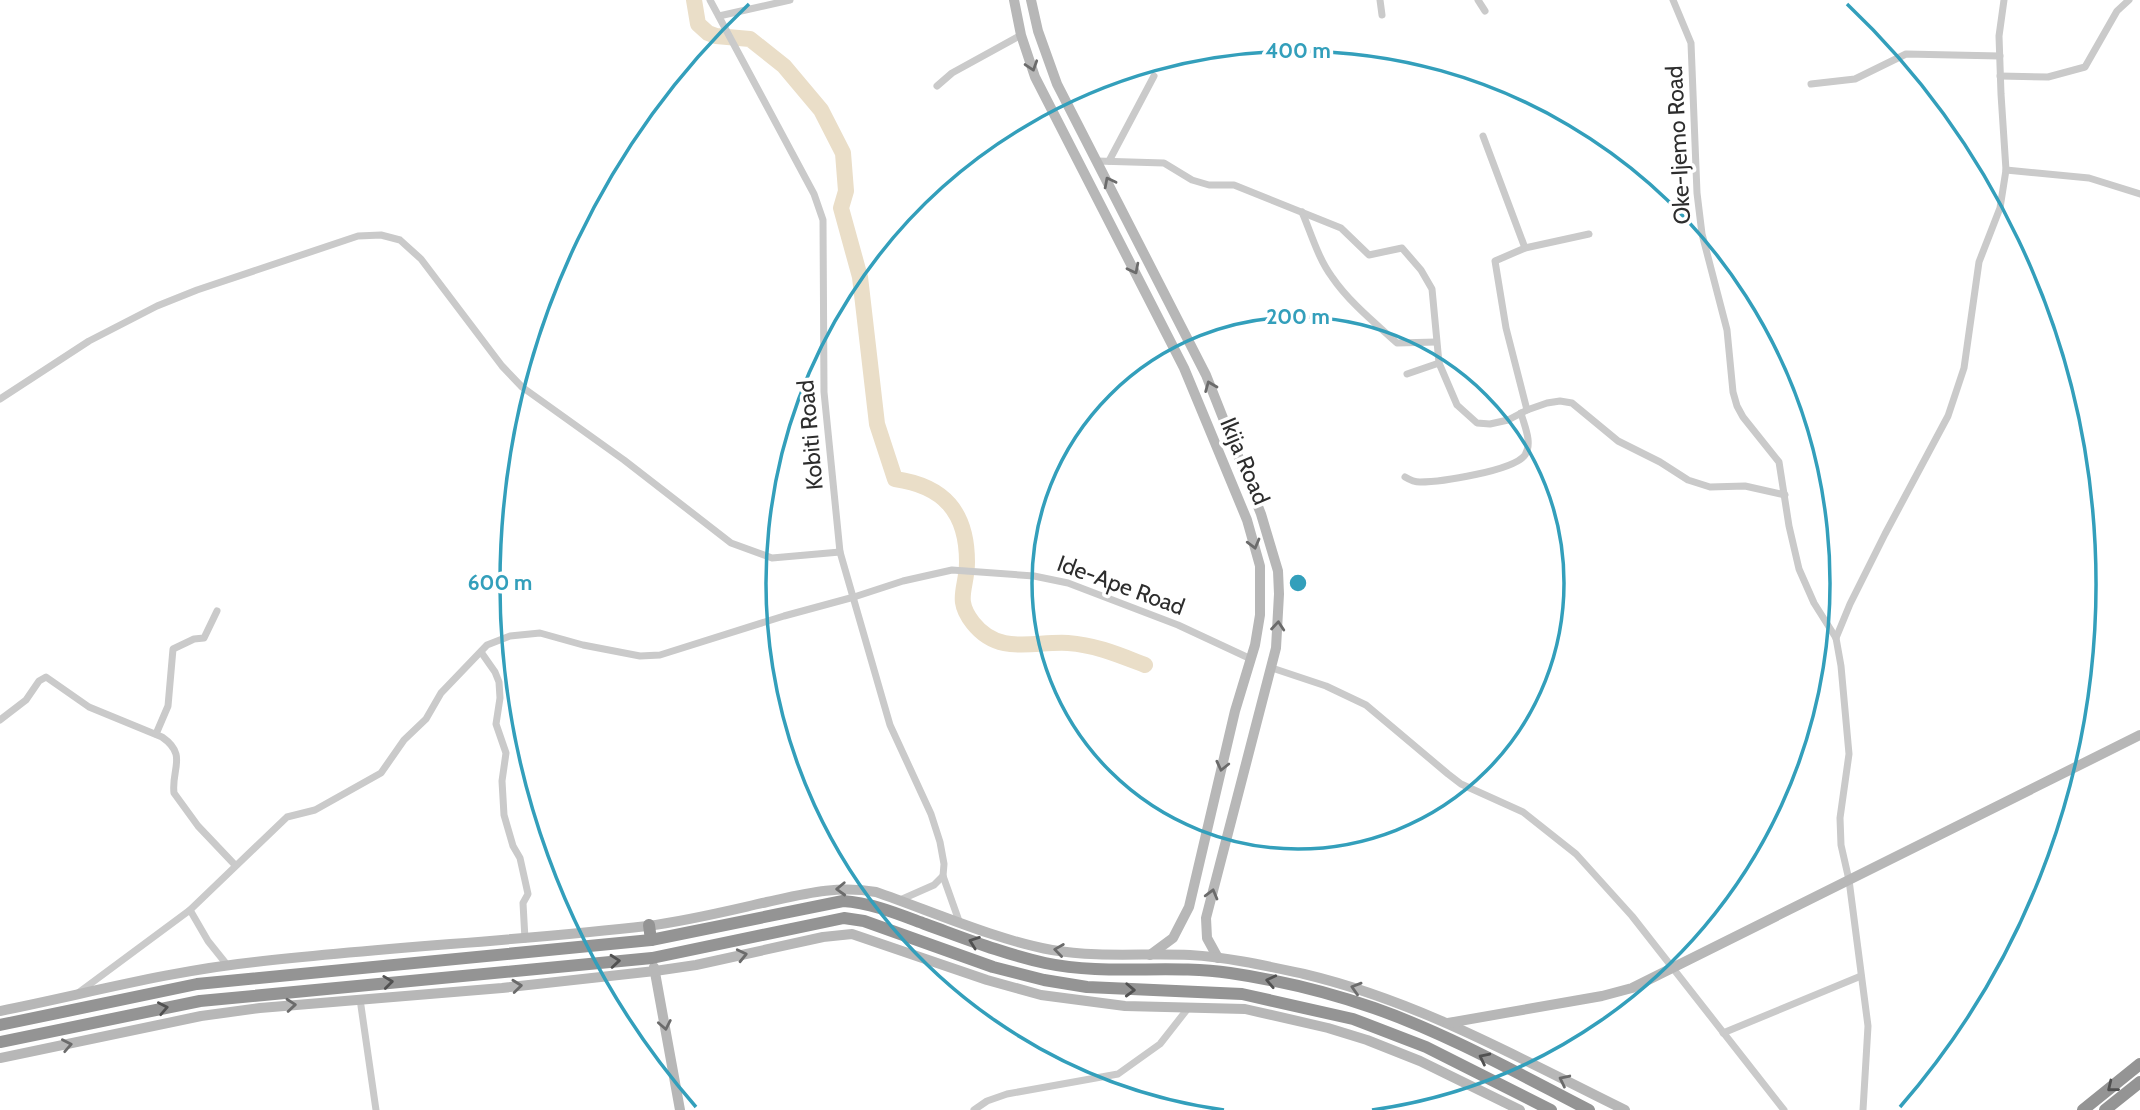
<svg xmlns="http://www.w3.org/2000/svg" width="2140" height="1110" viewBox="0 0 2140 1110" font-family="Cabin,sans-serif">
<rect width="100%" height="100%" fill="#fff"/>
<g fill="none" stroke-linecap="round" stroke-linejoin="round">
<path stroke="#eadec8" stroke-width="16" d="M 694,0 L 698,24 L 708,33 L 716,36 L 750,39 L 784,66 L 821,110 L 843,153 L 846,191 L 841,208 L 860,277 L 877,424 L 895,479 C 944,486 967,512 967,562 C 967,589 954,599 973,623 C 999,656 1033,641 1068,643 C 1096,645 1119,655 1145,665"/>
<g stroke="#cacaca" stroke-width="7">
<path d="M 710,0 L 814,194 L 823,220 L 824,392 L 840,552 L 890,725 L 931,814 L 940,842 L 944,864 L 943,876 L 959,921"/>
<path d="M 1380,0 L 1382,15"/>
<path d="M 1478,0 L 1485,11"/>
<path d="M 1673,0 L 1691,43 L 1697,193 L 1702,234 L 1727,330 L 1733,392 L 1737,406 L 1743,417 L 1779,462 L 1789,526 L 1799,569 L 1814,603 L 1836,638 L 1841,666 L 1849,754 L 1840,818 L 1841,845 L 1849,880 L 1868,1026 L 1863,1110"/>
<path d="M 719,16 L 790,0"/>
<path d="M 2000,76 L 2048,77 L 2085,67 L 2117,11 L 2129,0"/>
<path d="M 1811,84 L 1855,79 L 1906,54 L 2000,56"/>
<path d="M 937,86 L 952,73 L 1021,35"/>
<path d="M 1483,136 L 1525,248"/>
<path d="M 1097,161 L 1164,163 L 1192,180 L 1209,185 L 1234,185 L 1341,228 L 1369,255 L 1402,248 L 1421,270 L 1432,289 L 1439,363 L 1457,405 L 1477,423 L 1490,424 L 1508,420 L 1527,410 L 1547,403 L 1560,401 L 1572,403 L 1618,441 L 1660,462 L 1688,480 L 1710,487 L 1745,486 L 1785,495"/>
<path d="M 1109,161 L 1154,76"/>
<path d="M 2006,170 L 2089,178 L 2140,194"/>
<path d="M 1302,212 C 1311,233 1318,258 1332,277 C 1349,302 1375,323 1397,343 L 1436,342"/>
<path d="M 1407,374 L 1439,363"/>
<path d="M 0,399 L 89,341 L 157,306 L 197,290 L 358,236 L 381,235 L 400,240 L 421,259 L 502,366 L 522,387 L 624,460 L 731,543 L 772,558 L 840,552"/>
<path d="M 1527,410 L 1506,328 L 1495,261 L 1525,248 L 1589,234"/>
<path d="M 1405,477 C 1410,480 1414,482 1420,482 C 1440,482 1513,471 1525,455 C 1533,443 1524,425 1521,413"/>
<path d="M 1836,638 L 1850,604 L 1885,534 L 1948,416 L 1964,368 L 1979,262 L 2000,208 L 2006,170 L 2001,94 L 1999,36 L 2004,0"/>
<path d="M 481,652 L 495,672 L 499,682 L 500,698 L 496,724 L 506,753 L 502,781 L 504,815 L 513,846 L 520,858 L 528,894 L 523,903 L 525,939"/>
<path d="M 1272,668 L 1326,686 L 1366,705 L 1448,774 L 1461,784 L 1523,812 L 1576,854 L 1632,916 L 1784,1110"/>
<path d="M 0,720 L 26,700 L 39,681 L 46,677 L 89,707 L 162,737 C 188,755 171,769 174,793 L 198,826 L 235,865"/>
<path d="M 156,734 L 168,706 L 173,649 L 194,639 L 204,638 L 217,611"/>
<path d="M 900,900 L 934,885 L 943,876"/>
<path d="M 190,910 L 208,941 L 228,966"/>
<path d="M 78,993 L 190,910 L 287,817 L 315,810 L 381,773 L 404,740 L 426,719 L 441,693 L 487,645 L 510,636 L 540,633 L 583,645 L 640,656 L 660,655 L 784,616 L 854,597 L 903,581 L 952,570 L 1034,576 L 1068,583 L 1178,625 L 1251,659"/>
<path d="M 360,999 L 376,1110"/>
<path d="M 1723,1033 L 1861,976"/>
<path d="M 974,1110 L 987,1101 L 1007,1094 L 1118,1074 L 1160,1044 L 1189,1007"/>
</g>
<g stroke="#b7b7b7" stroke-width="10">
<path d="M 1014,0 L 1021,35 L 1035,77 L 1184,368 L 1247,520 L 1260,566 L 1260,615 L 1255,645 L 1235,711 L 1189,907 L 1173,938 L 1150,955"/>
<path d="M 1031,0 L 1038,31 L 1057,84 L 1206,375 L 1261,514 L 1278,571 L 1279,594 L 1276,648 L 1206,918 L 1207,938 L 1218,958"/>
<path d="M 654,967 L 680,1110"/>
<path d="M 0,1011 C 85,994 169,971 255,962 C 386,947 517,941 647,926 C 687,921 727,911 767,902 C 804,894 838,885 876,892 C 931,911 996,940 1052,950 C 1098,958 1144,953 1190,955 C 1228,957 1267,966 1304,974 C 1418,1001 1521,1059 1625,1110"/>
<path d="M 1448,1023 L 1602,996 L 1632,988 L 2140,735"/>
<path d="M 0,1058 L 201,1016 L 260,1008 L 502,988 L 655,971 L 696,965 L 823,937 L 852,934 L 987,980 L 1041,995 L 1125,1006 L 1245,1009 L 1328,1028 L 1367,1040 L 1420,1061 L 1520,1110"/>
</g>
<g stroke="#949494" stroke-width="12">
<path d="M 649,925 L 651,940"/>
<path d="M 0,1025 L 197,984 L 651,940 L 843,901 C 872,903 898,914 925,924 C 964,938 1004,954 1045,963 C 1106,976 1169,964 1230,973 C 1278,980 1328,992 1374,1008 C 1448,1034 1519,1074 1589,1110"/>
<path d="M 0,1042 L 200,1001 L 652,958 L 844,918 L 864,921 L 993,967 L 1044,980 L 1087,987 L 1242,994 L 1353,1019 L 1426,1047 L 1551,1110"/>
<path d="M 2083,1110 L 2140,1064"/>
<path d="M 2105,1110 L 2140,1082"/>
</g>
</g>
<defs><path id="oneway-chevron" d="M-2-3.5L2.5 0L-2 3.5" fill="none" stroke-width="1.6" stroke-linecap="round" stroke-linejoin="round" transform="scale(1.75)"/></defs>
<g stroke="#6b6b6b">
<use href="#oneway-chevron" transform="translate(1032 66) rotate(72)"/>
<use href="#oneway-chevron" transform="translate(1109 182) rotate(-117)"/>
<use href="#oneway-chevron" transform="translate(1134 269) rotate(63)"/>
<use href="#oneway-chevron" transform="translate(1210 386) rotate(-112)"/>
<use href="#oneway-chevron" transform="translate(1254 544) rotate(75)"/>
<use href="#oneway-chevron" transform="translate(1278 626) rotate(-85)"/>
<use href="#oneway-chevron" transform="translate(1222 766) rotate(103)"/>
<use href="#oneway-chevron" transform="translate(841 889) rotate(178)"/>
<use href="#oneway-chevron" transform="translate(1212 894) rotate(-75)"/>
<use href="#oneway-chevron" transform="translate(1059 950) rotate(-172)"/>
<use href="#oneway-chevron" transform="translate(742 955) rotate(-13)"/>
<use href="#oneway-chevron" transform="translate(517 986) rotate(-6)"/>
<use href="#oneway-chevron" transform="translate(1356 988) rotate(-163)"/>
<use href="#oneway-chevron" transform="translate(291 1005) rotate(-5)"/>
<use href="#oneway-chevron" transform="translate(665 1025) rotate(79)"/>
<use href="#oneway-chevron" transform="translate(67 1045) rotate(-11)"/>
<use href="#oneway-chevron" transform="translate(1564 1080) rotate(-154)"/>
</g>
<g stroke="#515151">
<use href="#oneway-chevron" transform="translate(974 942) rotate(-160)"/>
<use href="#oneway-chevron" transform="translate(615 961) rotate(-5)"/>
<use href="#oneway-chevron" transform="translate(1271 981) rotate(-168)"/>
<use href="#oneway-chevron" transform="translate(388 982) rotate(-7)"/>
<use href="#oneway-chevron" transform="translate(1130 990) rotate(2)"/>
<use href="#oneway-chevron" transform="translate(163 1008) rotate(-11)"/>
<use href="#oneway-chevron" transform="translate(1484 1058) rotate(-154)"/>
<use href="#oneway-chevron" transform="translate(2112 1087) rotate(141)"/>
</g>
<g fill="none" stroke="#339fbb" stroke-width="3.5">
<circle cx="1298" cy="583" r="266"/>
<path d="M1224 1110A532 532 0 1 1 1372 1110"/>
<path d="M696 1107A798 798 0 0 1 749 4M1847 4A798 798 0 0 1 1900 1107"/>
</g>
<g text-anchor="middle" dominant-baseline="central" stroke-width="7" stroke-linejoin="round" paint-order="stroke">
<g font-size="23" fill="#2d2d2d" stroke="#fff">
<text transform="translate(1678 145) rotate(-93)">Oke-Ijemo Road</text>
<text transform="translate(810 435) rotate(-95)">Kobiti Road</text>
<text transform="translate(1245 461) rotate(67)">Ikija Road</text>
<text transform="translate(1121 585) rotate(20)">Ide-Ape Road</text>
</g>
</g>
<circle cx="1298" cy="583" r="10" fill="#339fbb" stroke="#fff" stroke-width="3.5"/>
<g font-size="21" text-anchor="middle" font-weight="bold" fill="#339fbb" stroke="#fff" stroke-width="7" stroke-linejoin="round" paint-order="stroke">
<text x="1298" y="58">400 m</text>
<text x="1298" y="324">200 m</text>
<text x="500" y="590">600 m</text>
</g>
</svg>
